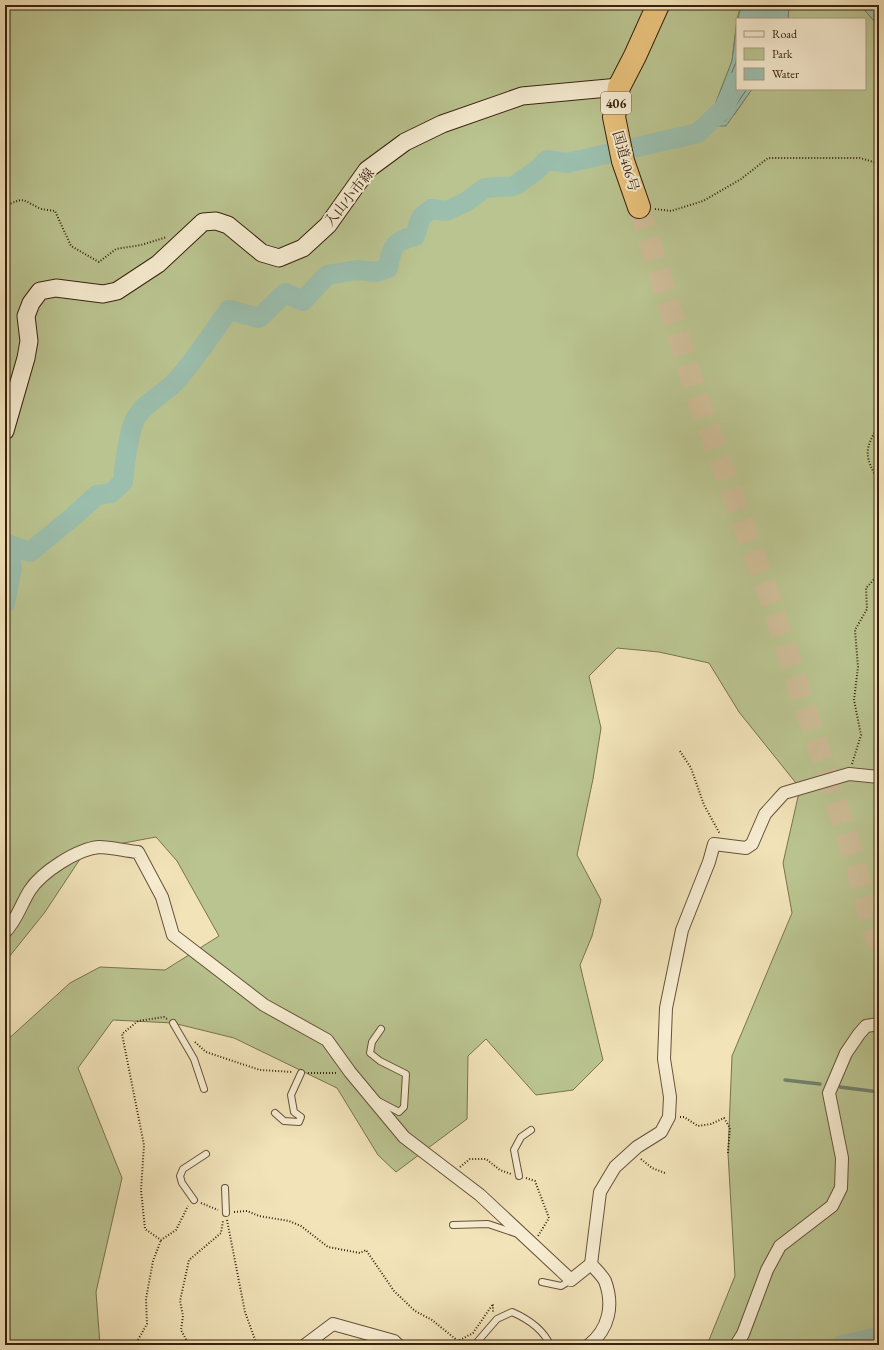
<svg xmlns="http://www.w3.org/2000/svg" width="884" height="1350" viewBox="0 0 884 1350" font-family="'EB Garamond','Noto Serif JP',serif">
<rect width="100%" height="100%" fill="#f2e3b9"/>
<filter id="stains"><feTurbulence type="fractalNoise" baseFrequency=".005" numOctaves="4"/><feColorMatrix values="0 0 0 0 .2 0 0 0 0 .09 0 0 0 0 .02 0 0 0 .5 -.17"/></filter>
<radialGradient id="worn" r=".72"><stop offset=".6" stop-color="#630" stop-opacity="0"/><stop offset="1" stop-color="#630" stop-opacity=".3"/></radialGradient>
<path fill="#bac490" stroke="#79734f" d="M 5,5 L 741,5 L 737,19 L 732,61 L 713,110 L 701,127 L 702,133 L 712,125 L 734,115 L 752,89 L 865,89 L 865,19 L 788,19 L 789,5 L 860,5 L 875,22 L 879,23 L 879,1345 L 707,1345 L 735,1276 L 728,1153 L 732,1056 L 792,913 L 783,863 L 800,788 L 739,712 L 709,663 L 659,652 L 617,648 L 589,676 L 601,728 L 593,779 L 577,855 L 601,900 L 592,936 L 580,965 L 603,1060 L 573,1090 L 536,1095 L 486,1039 L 468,1056 L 467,1119 L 396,1172 L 378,1155 L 337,1088 L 234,1038 L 173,1023 L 113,1020 L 78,1068 L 122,1178 L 96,1292 L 100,1345 L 5,1345 L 5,1042 L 70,983 L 100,967 L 165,970 L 219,936 L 177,861 L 156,837 L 86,850 L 45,912 L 5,962 Z"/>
<g fill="#9bbead" stroke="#73806d">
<path d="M 741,5 L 789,5 L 788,19 L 738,19 Z"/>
<path d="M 860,5 L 879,5 L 879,23 L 875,22 Z"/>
<path d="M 737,23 L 737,89 L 752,89 L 726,126 L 712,126 L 702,133 L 701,127 L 713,110 L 732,61 Z"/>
</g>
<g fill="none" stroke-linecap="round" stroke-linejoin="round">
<g stroke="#6a705e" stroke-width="1">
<path d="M 737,52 L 736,62 L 712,121 L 725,121 L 747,89"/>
<path d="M 737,72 L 723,112 L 727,110 L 741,89"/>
</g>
<g stroke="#73806d" stroke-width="3.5">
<path d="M 785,1080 L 820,1084"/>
<path d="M 840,1087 L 879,1092"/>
</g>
<g stroke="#9bbead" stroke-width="20">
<path d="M 5,604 L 12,567 L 7,544 L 30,552 L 75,515 L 97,495 L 111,493 L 123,482 C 124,467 129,432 135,419 C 144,403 164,394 176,381 C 196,359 211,334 229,310 L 259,318 L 285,293 L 303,301 L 327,275 L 357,270 L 376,272 L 388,268 C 392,247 393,241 415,236 L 421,217 L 431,209 L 446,211 L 466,202 L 485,188 L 514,186 L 537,170 L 547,160 L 567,163 L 698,133 L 724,108 L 737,81"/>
<path d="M 842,1345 L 879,1337"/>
</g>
<path stroke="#cdbc97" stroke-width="22" stroke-dasharray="22 11" stroke-linecap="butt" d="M 639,207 L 698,399 L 766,587 L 855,861 L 870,921 L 879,946"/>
<defs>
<g id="lane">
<path d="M 173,1023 L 194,1059 L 204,1089"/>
<path d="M 378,1101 L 399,1112 L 404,1107 L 406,1074 L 380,1061 L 370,1053 L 372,1042 L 381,1029"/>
<path d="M 275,1113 L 284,1121 L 299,1122 L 301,1117 L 294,1112 L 291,1095 L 301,1073"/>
<path d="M 519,1176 L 514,1150 L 521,1137 L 531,1130"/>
<path d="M 225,1188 L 226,1213"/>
<path d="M 194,1200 L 182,1183 L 180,1176 L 183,1169 L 206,1154"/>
<path d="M 453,1225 L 488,1224 L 518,1234"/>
<path d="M 542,1282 L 561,1286 L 571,1280"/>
<path d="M 478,1341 L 497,1319 L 512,1312 C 528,1319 543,1329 550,1345"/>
</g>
<g id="street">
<path d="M 5,932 C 17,920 21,904 30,890 C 42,872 77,849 99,847 C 112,847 125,851 138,852 L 162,897 L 173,935 L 264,1005 L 327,1040 L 350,1072 L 404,1137 L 480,1195 L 571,1280 L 591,1264"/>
<path d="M 305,1345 L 333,1324 L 394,1341 L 398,1345"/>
<path d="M 589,1345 C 609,1329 614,1305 605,1281 C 602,1275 595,1269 591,1264 L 600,1192 L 615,1167 L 637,1147 L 661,1132 L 669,1117 L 670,1097 L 664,1059 L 666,1008 L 682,930 L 709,862 L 714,844 L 746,848 L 752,844 L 765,814 L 784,793 L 849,774 L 879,777"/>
<path d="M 736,1345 L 743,1334 L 767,1270 L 780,1246 L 832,1206 L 841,1188 L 842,1158 L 829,1093 L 846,1053 L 859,1034 L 866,1026 L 879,1024"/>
</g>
<path id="secondary" d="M 5,431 L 26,358 L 29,341 L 26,316 L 31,303 L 40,291 L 56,288 L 103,294 L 117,291 L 158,264 L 203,222 L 216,221 L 228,225 L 262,253 L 279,258 L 303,248 L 328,225 L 367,170 L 405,142 L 442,124 L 522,96 L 619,87"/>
<path id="highway" d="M 639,207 L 623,161 L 614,117 L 619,87 L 635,56 L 658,5"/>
</defs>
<use href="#lane" stroke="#665239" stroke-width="8"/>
<use href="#street" stroke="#665239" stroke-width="14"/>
<use href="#secondary" stroke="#38220e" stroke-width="19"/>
<use href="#highway" stroke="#38220e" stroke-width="24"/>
<g stroke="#38220e" stroke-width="2" stroke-dasharray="1 2" stroke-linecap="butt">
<path d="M 5,206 C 24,198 20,198 37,207 C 42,210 50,210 55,211 L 71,246 L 99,262 L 116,249 L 141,245 L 167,237"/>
<path d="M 655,209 L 671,211 L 703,201 L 741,179 L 768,158 L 860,158 L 877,163 L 879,168"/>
<path d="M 879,220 L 879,229"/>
<path d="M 879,425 C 863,451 865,456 879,483"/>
<path d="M 680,751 L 691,768 L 704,805 L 720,834"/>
<path d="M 852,764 L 861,735 L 854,700 L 858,667 L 855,630 L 867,609 L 866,588 L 879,574"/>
<path d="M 167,1019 L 164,1017 L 138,1021 L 122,1034 L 144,1145 L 141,1190 L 145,1229 L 161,1240 L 176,1230 L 188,1206"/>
<path d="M 195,1042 L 206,1052 L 260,1070 L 293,1072"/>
<path d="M 308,1073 L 337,1073"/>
<path d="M 680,1117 L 684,1117 L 698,1126 L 711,1124 L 724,1118 L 730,1128 L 728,1153"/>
<path d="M 641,1159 L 652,1168 L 665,1173"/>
<path d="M 460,1167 L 470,1159 L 486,1159 L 500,1170 L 511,1174"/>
<path d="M 526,1178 L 535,1181 L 549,1218 L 538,1236"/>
<path d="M 201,1203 L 218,1210"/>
<path d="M 234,1212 L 247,1211 L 259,1216 L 289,1221 L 301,1226 L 328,1247 L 360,1253 L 366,1250 L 394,1291 L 415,1311 L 432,1320 L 458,1341 L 473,1333 L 493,1304 L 493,1313"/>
<path d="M 227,1220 L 245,1312 L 257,1345"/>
<path d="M 135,1345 L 147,1324 L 146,1299 L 153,1261 L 161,1240"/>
<path d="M 189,1345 L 181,1330 L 183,1316 L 180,1301 L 189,1260 L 221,1233 L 223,1221"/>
</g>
<use href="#lane" stroke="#f7edd2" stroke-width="6"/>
<use href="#street" stroke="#f7edd2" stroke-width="12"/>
<use href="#secondary" stroke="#f7edd2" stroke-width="17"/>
<use href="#highway" stroke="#e9c27c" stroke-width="22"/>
</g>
<g text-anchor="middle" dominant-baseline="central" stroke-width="4" stroke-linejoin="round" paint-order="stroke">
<rect fill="#f7edd2" stroke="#715f49" stroke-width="1" x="601" y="92" width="30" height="22" rx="3"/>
<g font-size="13" font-weight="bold" fill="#38220e">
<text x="616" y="103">406</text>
</g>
<g font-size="14" fill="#38220e" stroke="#f7edd2">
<text transform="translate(626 161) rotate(74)">国道406号</text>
<text transform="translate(349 197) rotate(-51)">入山小市線</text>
</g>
</g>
<rect width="884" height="1350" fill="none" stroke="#f2e3b9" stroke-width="20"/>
<rect x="6" y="6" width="872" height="1338" fill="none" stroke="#38220e" stroke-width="2"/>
<rect x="10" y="10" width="864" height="1330" fill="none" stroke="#38220e"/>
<rect x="736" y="18" width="130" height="72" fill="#f7edd2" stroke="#ab9c84"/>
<rect x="744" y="31" width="20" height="6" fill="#f7edd2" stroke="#ab9c84"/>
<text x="772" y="38" font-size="12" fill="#38220e">Road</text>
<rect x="744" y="48" width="20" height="12" fill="#bac490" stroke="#ab9c84"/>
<text x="772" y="58" font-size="12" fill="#38220e">Park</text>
<rect x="744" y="68" width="20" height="12" fill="#9bbead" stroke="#ab9c84"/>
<text x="772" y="78" font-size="12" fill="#38220e">Water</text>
<rect width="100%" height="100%" filter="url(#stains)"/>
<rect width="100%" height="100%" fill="url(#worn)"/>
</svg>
